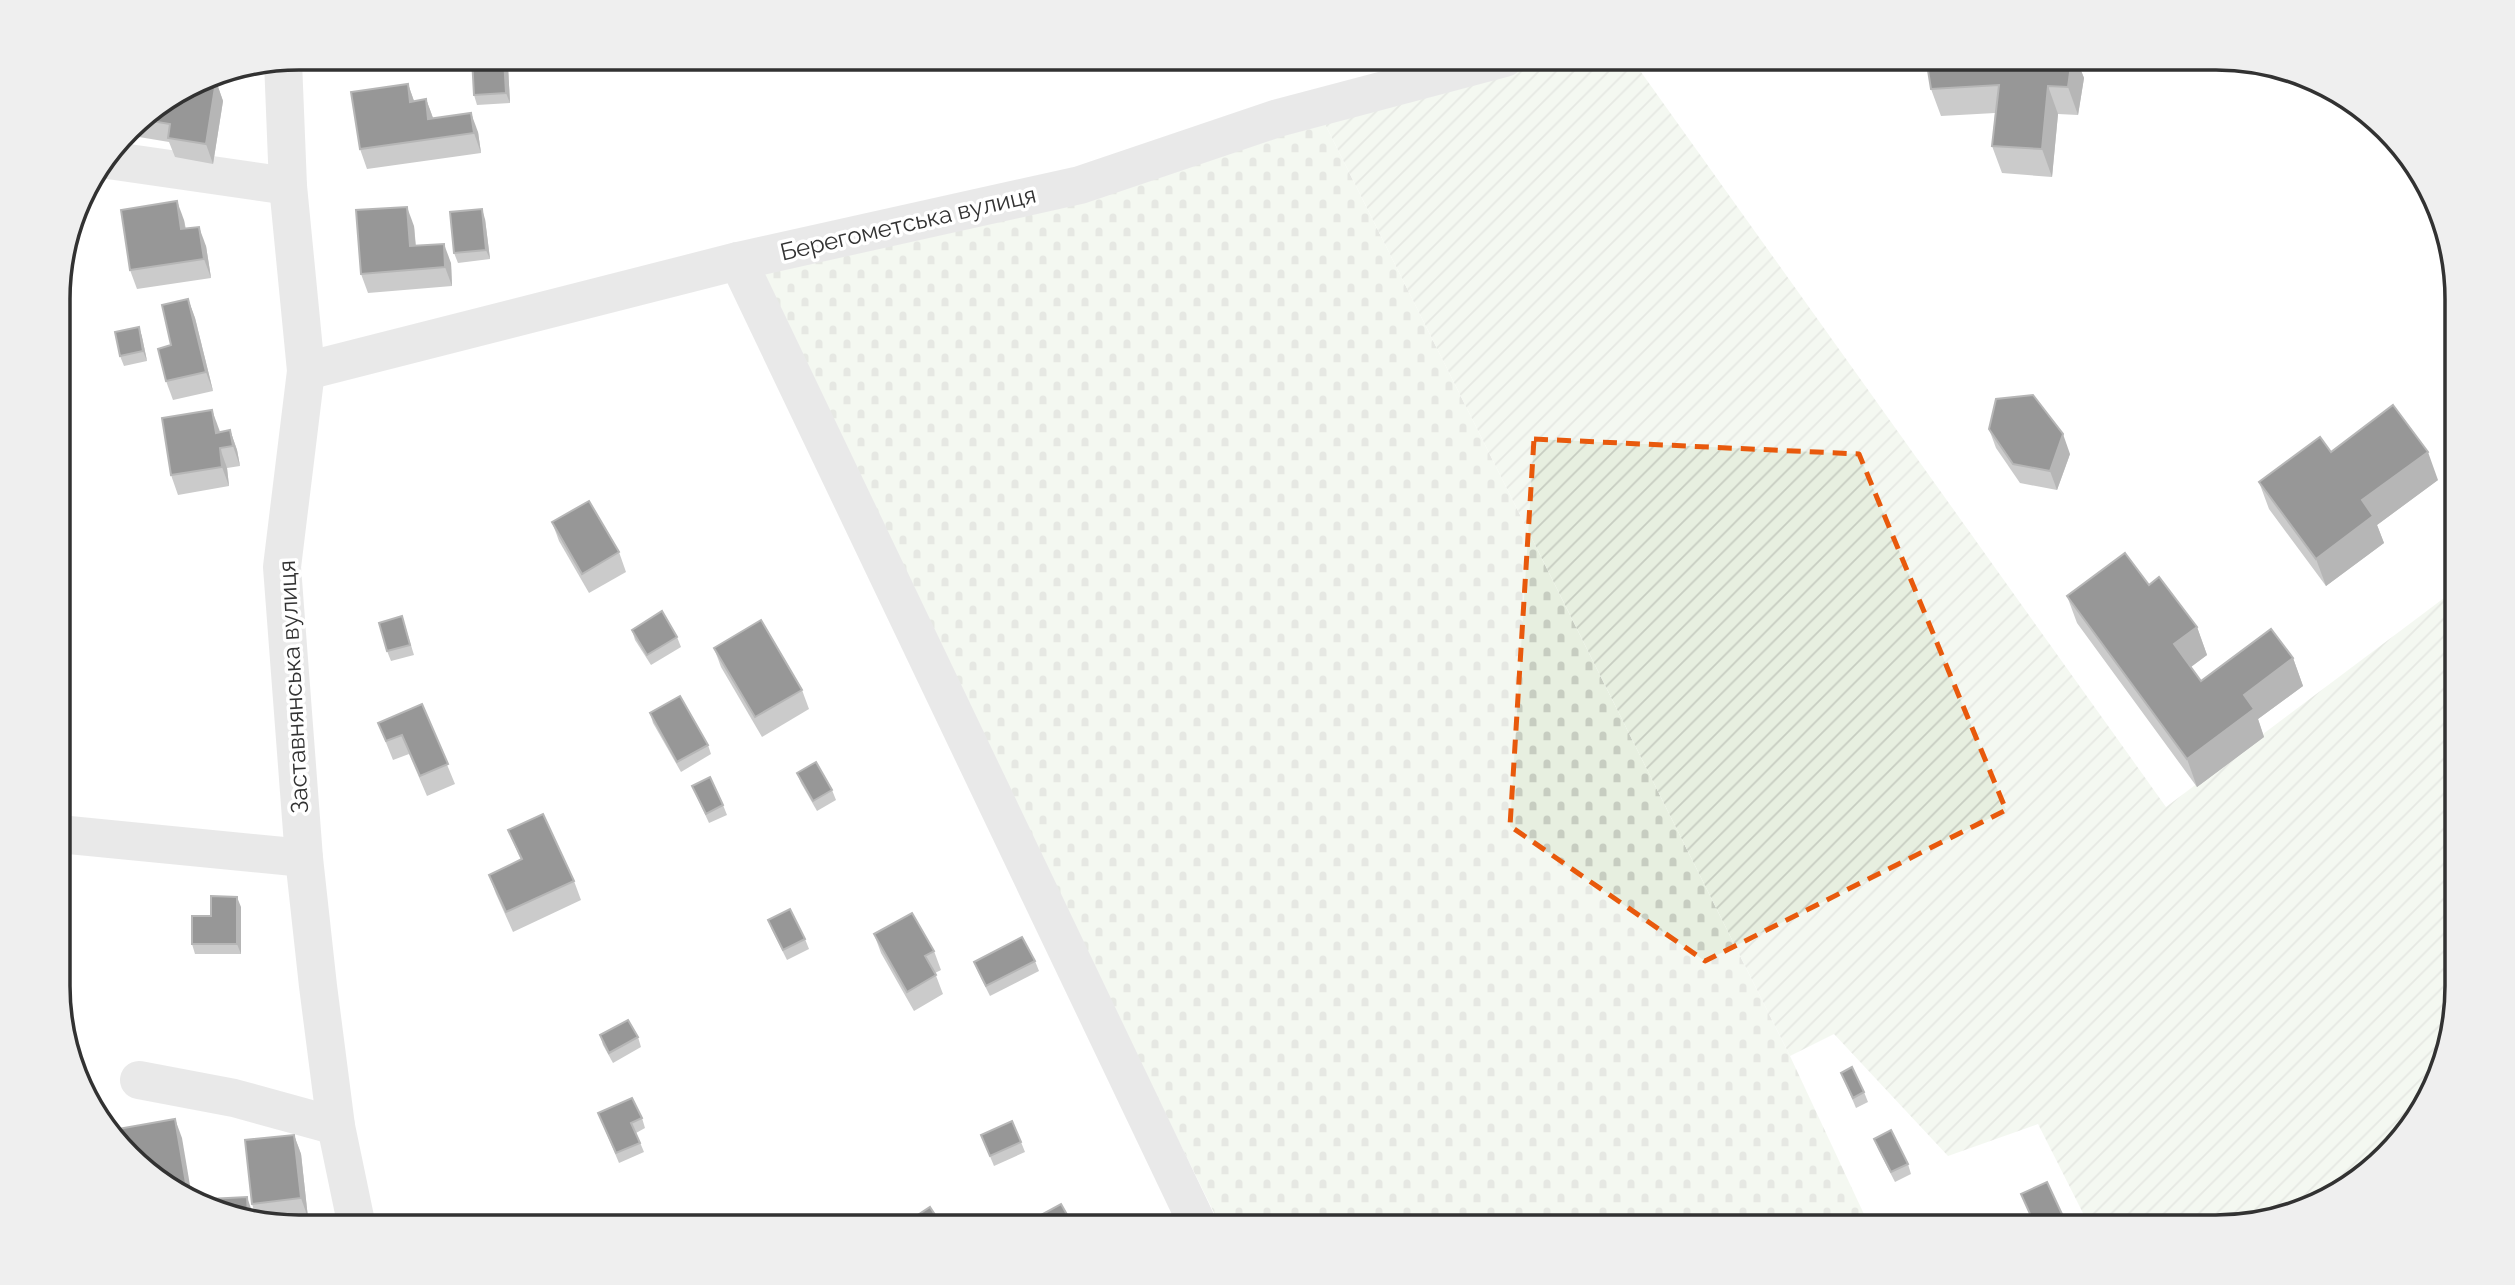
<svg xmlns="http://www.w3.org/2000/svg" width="2515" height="1285" viewBox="0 0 2515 1285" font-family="Raleway,sans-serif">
<defs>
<pattern id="cemetery-stones" width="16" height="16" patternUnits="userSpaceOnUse" patternTransform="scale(1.75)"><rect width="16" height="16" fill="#e7efe0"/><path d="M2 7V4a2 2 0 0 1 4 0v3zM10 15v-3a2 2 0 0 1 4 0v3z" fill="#c7cdc1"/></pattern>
<pattern id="garden-furrows" width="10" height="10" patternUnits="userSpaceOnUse" patternTransform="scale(1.75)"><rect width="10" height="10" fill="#e7efe0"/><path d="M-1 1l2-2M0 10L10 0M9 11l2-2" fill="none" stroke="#c7cdc1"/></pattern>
</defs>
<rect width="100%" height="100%" fill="#fff"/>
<path fill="url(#cemetery-stones)" d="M 1318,110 L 1790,1056 L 1870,1227 L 1221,1227 L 747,262 Z"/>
<path fill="url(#garden-furrows)" d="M 1537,58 L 1631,58 L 2166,807 L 2456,589 L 2457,986 L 2433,1092 L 2350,1186 L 2231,1227 L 2090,1227 L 2038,1124 L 1948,1156 L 1834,1034 L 1790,1056 L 1318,110 Z"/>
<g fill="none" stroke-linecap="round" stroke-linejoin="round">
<g stroke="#cfcfcf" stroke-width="38">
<path d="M 283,61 L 288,186 L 306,371 L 282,567 L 304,858 L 318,986 L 336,1126 L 357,1227"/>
<path d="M 108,160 L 288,186"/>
<path d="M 738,261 L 1199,1227"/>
<path d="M 306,371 L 738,261 L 1080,185 L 1278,118 L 1505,58"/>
<path d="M 59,834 L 304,858"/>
<path d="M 139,1080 L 234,1098 L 336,1126"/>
</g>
</g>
<g fill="#8c8c8c">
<path d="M 505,58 L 508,66 L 510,103 L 477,105 L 474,95 Z"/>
<path d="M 1926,58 L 2076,58 L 2084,78 L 2078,115 L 2058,114 L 2052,177 L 2002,173 L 1992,146 L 1995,113 L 1941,116 L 1931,89 Z"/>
<path d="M 216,81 L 223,101 L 213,164 L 175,157 L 169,142 L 127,135 L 140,118 Z"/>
<path d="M 408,84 L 414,101 L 426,99 L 433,118 L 478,132 L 481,153 L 367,169 L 360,149 Z"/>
<path d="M 485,219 L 490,259 L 458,263 L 454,253 Z"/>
<path d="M 184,220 L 186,229 L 206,246 L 211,278 L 137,289 L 130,270 Z"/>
<path d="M 414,226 L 416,246 L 451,263 L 452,286 L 368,293 L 361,274 Z"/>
<path d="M 188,299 L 195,318 L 213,391 L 173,400 L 166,381 L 171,345 Z"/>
<path d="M 139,327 L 142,337 L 147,361 L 124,366 L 120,356 Z"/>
<path d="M 219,429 L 220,432 L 230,430 L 237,450 L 240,466 L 227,468 L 229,486 L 178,495 L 171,475 Z"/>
<path d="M 1989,429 L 2070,454 L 2057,490 L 2020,483 L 1996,448 Z"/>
<path d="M 2331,452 L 2438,480 L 2377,525 L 2384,543 L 2326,586 L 2269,509 L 2259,482 Z"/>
<path d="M 552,522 L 619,552 L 626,572 L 589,593 L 559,541 Z"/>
<path d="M 2149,585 L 2197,627 L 2207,655 L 2191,667 L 2201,681 L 2293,658 L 2303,686 L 2258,719 L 2264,737 L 2197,787 L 2077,623 L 2067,596 Z"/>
<path d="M 402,616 L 414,655 L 391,661 L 387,651 Z"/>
<path d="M 632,630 L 677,637 L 681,647 L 651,665 L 635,640 Z"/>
<path d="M 714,648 L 802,690 L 809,709 L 762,737 L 721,667 Z"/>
<path d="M 422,704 L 455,784 L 427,796 L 409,754 L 393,760 L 378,723 Z"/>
<path d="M 650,713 L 708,745 L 711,754 L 681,772 L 653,723 Z"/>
<path d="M 797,773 L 832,790 L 836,800 L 817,811 L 801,783 Z"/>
<path d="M 692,786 L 723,805 L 727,815 L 709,823 Z"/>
<path d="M 508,830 L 574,881 L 581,900 L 513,932 L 496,894 L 489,875 L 521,860 Z"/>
<path d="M 241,907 L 241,954 L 195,954 L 192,944 L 211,916 Z"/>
<path d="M 768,920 L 805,939 L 809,949 L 787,960 L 772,930 Z"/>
<path d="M 874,934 L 934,951 L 941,970 L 935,973 L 943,994 L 914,1011 L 881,953 Z"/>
<path d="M 1035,961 L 1039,971 L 990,996 L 978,972 L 974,962 Z"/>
<path d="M 600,1035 L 638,1037 L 641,1047 L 613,1063 L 603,1045 Z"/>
<path d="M 1841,1073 L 1864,1092 L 1868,1102 L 1856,1108 Z"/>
<path d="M 598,1113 L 642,1118 L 645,1128 L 636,1133 L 644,1152 L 619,1163 Z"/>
<path d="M 294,1135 L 301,1154 L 308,1218 L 275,1222 L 256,1217 L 252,1204 Z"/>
<path d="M 981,1135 L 1021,1142 L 1025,1152 L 994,1166 Z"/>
<path d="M 1874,1139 L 1908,1164 L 1911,1174 L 1895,1182 L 1878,1149 Z"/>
</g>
<g fill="#5e5e5e">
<path d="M 505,58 L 508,66 L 510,103 L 506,93 Z"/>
<path d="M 2072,58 L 2076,58 L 2084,78 L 2078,115 L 2068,87 Z"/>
<path d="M 216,81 L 223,101 L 213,164 L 206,144 Z"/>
<path d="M 408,84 L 415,104 L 410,102 Z"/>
<path d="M 2048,86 L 2058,114 L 2052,177 L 2042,149 Z"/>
<path d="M 426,99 L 433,118 L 428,119 Z"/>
<path d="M 471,113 L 478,132 L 481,153 L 474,133 Z"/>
<path d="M 177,201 L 184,220 L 188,249 L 181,229 Z"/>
<path d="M 407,207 L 414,226 L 417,265 L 410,246 Z"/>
<path d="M 482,209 L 485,219 L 490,259 L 486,250 Z"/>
<path d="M 199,227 L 206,246 L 211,278 L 204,259 Z"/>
<path d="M 444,244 L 451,263 L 452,286 L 445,267 Z"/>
<path d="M 188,299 L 195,318 L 213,391 L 206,372 Z"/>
<path d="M 139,327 L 142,337 L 147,361 L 143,351 Z"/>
<path d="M 212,410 L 219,429 L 222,448 L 216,433 Z"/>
<path d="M 230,430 L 237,450 L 240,466 L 233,446 Z"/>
<path d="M 2063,434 L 2070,454 L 2057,490 L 2050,471 Z"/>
<path d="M 220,448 L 227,468 L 229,486 L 222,467 Z"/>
<path d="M 2428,452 L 2438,480 L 2377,525 L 2384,543 L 2326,586 L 2316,559 L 2362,500 Z"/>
<path d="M 2197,627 L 2207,655 L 2184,672 L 2174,644 Z"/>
<path d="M 2293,658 L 2303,686 L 2258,719 L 2264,737 L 2197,787 L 2187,759 L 2244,695 Z"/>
<path d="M 237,897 L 241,907 L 241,954 L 237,944 Z"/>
<path d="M 175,1119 L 182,1138 L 193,1203 L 190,1200 L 188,1195 Z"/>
<path d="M 294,1135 L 301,1154 L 308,1218 L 301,1198 Z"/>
<path d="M 247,1197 L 254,1217 L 248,1215 Z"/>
</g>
<g fill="#191919" stroke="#5e5e5e" stroke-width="2">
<path d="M 472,58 L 504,58 L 506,93 L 474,95 Z"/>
<path d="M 1926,58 L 2072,58 L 2068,87 L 2048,86 L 2042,149 L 1992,146 L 1999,85 L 1931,89 Z"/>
<path d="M 202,79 L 216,81 L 206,144 L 168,138 L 170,124 L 139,119 Z"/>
<path d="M 408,84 L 410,102 L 426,99 L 428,119 L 471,113 L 474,133 L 360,149 L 351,92 Z"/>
<path d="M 177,201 L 181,229 L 199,227 L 204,259 L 130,270 L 121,210 Z"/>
<path d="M 407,207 L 410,246 L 444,244 L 445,267 L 361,274 L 356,210 Z"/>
<path d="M 482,209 L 486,250 L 454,253 L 450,212 Z"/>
<path d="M 188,299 L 206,372 L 166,381 L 158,349 L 171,345 L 162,305 Z"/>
<path d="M 139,327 L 143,351 L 120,356 L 115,332 Z"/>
<path d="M 2033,395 L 2063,434 L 2050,471 L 2013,464 L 1989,429 L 1996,399 Z"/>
<path d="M 2393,405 L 2428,452 L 2362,500 L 2373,516 L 2316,559 L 2259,482 L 2320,437 L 2331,452 Z"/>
<path d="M 212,410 L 216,433 L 230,430 L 233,446 L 220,448 L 222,467 L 171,475 L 162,418 Z"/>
<path d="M 589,501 L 619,552 L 582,574 L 552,522 Z"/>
<path d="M 2125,553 L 2149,585 L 2159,577 L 2197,627 L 2174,644 L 2201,681 L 2271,629 L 2293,658 L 2244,695 L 2254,709 L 2187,759 L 2067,596 Z"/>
<path d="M 662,611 L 677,637 L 647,655 L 632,630 Z"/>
<path d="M 402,616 L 410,645 L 387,651 L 379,623 Z"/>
<path d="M 761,620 L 802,690 L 755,717 L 714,648 Z"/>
<path d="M 680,696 L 708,745 L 677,762 L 650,713 Z"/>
<path d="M 422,704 L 448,764 L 420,776 L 402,735 L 386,741 L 378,723 Z"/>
<path d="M 816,762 L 832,790 L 813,801 L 797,773 Z"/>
<path d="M 710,777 L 723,805 L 706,814 L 692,786 Z"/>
<path d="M 543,814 L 574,881 L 506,912 L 489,875 L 522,859 L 508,830 Z"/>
<path d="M 211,896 L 237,897 L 237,944 L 192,944 L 192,916 L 211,916 Z"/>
<path d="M 790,909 L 805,939 L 783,950 L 768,920 Z"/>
<path d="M 912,913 L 934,951 L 925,956 L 936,975 L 907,992 L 874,934 Z"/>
<path d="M 1022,937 L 1035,961 L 986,986 L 974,962 Z"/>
<path d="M 628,1020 L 638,1037 L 609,1053 L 600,1035 Z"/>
<path d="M 1852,1067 L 1864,1092 L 1853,1098 L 1841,1073 Z"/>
<path d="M 632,1098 L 642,1118 L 631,1123 L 640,1143 L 616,1153 L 598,1113 Z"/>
<path d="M 175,1119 L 188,1195 L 184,1196 L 121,1144 L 118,1129 Z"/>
<path d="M 1012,1121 L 1021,1142 L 990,1156 L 981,1135 Z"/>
<path d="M 1891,1130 L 1908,1164 L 1891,1172 L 1874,1139 Z"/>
<path d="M 294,1135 L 301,1198 L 252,1204 L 245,1140 Z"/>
<path d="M 2047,1182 L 2068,1227 L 2036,1227 L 2021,1194 Z"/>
<path d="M 247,1197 L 248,1215 L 193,1203 L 190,1200 Z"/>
<path d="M 1061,1204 L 1074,1227 L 1019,1227 Z"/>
<path d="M 930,1207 L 943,1227 L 910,1227 L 907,1222 Z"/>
<path d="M 697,1218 L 701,1227 L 676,1227 Z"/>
</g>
<path d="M0 0H2515V1285H0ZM 1534,439 L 1859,454 L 2006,810 L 1705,961 L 1510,826 Z" fill="#fff" fill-opacity=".55" fill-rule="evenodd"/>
<path fill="none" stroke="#e8590c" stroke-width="5" stroke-dasharray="14 9" stroke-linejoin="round" d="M 1534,439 L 1859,454 L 2006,810 L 1705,961 L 1510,826 Z"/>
<g text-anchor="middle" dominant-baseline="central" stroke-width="7" stroke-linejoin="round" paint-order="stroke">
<g font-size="24" fill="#323232" stroke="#fff">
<text transform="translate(908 223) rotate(-13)">Берегометська вулиця</text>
<text transform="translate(293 687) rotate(-93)">Заставнянська вулиця</text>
</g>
</g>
<path d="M0 0H2515V1285H0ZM299 70H2216A229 229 0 0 1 2445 299V986A229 229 0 0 1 2216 1215H299A229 229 0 0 1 70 986V299A229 229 0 0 1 299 70Z" fill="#efefef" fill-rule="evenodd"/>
<path fill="none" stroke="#323232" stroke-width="3.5" d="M299 70H2216A229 229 0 0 1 2445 299V986A229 229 0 0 1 2216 1215H299A229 229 0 0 1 70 986V299A229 229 0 0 1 299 70Z"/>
</svg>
